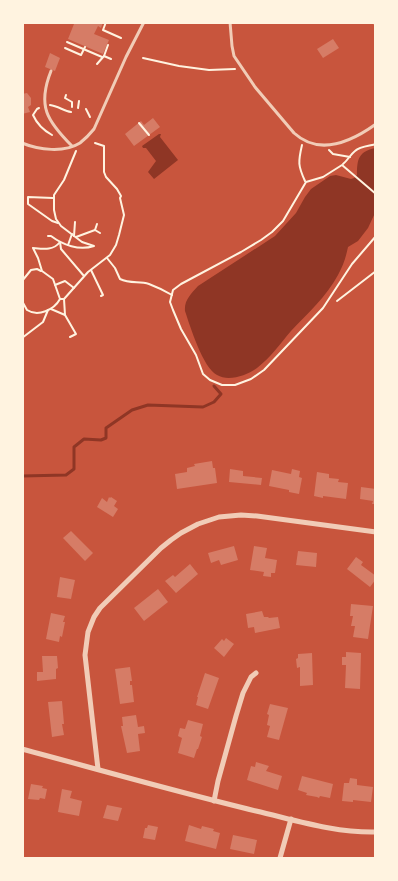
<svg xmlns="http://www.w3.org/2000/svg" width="398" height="881" viewBox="0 0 398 881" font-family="'Roboto Condensed',sans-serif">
<rect width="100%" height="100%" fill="#c8553d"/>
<g fill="#8f3625">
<path d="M 159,134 L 161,134 L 160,137 L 178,160 L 154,179 L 148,172 L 156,161 L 146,148 L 143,148 L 142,146 Z"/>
<path d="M 375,148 L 375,213 L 368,228 L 358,241 L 348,247 C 346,257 343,266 338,275 C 326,297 308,313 291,331 C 280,344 271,357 257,368 C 247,375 229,382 217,375 C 203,368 190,326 185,311 C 184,300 191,294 198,286 L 275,236 L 296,213 L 305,197 L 311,189 L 330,176 L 336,175 L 351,179 L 354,178 L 357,175 C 357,158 359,152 375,148 Z"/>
</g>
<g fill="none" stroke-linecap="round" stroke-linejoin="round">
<path stroke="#8f3625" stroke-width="3" d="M 22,476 L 66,475 L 74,469 L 74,447 L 84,439 L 101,440 L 106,438 L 106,428 L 132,410 L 148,405 L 203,407 L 214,402 L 221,394 L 214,386"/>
</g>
<g fill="#d67c66">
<path d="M 71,22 L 103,22 L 101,28 L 98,26 L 94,34 L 109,40 L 103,54 L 68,39 L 74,24 Z"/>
<path d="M 333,39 L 339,48 L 323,58 L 317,49 Z"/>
<path d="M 50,53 L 60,58 L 55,71 L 45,67 Z"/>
<path d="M 27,93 L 31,98 L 31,105 L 28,107 L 30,112 L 22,114 L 22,94 Z"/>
<path d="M 153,118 L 160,127 L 134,146 L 125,134 L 141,121 L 144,125 Z"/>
<path d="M 212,461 L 213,468 L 215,468 L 217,483 L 177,489 L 175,474 L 187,472 L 187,468 L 195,466 L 194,464 Z"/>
<path d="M 230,469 L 243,471 L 243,476 L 262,478 L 261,485 L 229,482 Z"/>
<path d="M 292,469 L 300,471 L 299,477 L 302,478 L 299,494 L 289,492 L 289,490 L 269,486 L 272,470 L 291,474 Z"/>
<path d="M 317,472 L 329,474 L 329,478 L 339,479 L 338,482 L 348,483 L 346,499 L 323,496 L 323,498 L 314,496 Z"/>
<path d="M 361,487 L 376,489 L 376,504 L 372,504 L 373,501 L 360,499 Z"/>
<path d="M 109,497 L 110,498 L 111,497 L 117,501 L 114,506 L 118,509 L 113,517 L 97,507 L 102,498 L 107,502 Z"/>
<path d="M 71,531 L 93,553 L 85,561 L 63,538 Z"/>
<path d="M 234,546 L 238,560 L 221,565 L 219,560 L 211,563 L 208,553 Z"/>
<path d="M 254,546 L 267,548 L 265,558 L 277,560 L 275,573 L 271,573 L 271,577 L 263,576 L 264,572 L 250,570 Z"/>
<path d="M 298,551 L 317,553 L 316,567 L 296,565 Z"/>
<path d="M 356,557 L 363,562 L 361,565 L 376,576 L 376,579 L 370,587 L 347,569 Z"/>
<path d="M 190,564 L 198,574 L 176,593 L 165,581 L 173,575 L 175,577 Z"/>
<path d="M 60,577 L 75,580 L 71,599 L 57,597 Z"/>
<path d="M 158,589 L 168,602 L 144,621 L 134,608 Z"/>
<path d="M 351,604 L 373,606 L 368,639 L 353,637 L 355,626 L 351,626 L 353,616 L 350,616 Z"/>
<path d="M 262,611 L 264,617 L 268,617 L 269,618 L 278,617 L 280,628 L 255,633 L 254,627 L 248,628 L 246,614 Z"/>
<path d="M 51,613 L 65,616 L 63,622 L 65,622 L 62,637 L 60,636 L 59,642 L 46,639 Z"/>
<path d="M 226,638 L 234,644 L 224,657 L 214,648 L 222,639 L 224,641 Z"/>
<path d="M 346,652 L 361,653 L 360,689 L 345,688 L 346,665 L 342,665 L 342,657 L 346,657 Z"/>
<path d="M 312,653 L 313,685 L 300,686 L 300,667 L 297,668 L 296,659 L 298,658 L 298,654 Z"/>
<path d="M 42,656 L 57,656 L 58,668 L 56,669 L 56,679 L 37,681 L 37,672 L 43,672 Z"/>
<path d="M 130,667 L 132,681 L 130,681 L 130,685 L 132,685 L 134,702 L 120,704 L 115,669 Z"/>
<path d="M 205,673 L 219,678 L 208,709 L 196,705 L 198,697 L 197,697 Z"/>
<path d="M 62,701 L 64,724 L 62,724 L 64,735 L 52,737 L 48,702 Z"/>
<path d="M 270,704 L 288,708 L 279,740 L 267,737 L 270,726 L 267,725 L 269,715 L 267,714 Z"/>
<path d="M 136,715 L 138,727 L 144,726 L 145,733 L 138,734 L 140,751 L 127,753 L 121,726 L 123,726 L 122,717 Z"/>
<path d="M 188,720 L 203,724 L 200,736 L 202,737 L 198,749 L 197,749 L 194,758 L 178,753 L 182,738 L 178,736 L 180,728 L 185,729 Z"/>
<path d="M 256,762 L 269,766 L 266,771 L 282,776 L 278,790 L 247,780 L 251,766 L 255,767 Z"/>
<path d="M 302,776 L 333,784 L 330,798 L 320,796 L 319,798 L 317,797 L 306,795 L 307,793 L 298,790 Z"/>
<path d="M 350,778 L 357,779 L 357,785 L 373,787 L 371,802 L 353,800 L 353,802 L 342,801 L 344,783 L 349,783 Z"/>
<path d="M 31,784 L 43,786 L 42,788 L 47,789 L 45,799 L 40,798 L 39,800 L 28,799 Z"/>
<path d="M 62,789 L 72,791 L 70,798 L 82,801 L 79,816 L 58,812 Z"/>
<path d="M 107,805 L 122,808 L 118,821 L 103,818 Z"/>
<path d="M 148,825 L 158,827 L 155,840 L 143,838 L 145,828 L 147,828 Z"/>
<path d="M 189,825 L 201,829 L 202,826 L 214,829 L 213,831 L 220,833 L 216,849 L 185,841 Z"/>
<path d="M 233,835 L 257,840 L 254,854 L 230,849 Z"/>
</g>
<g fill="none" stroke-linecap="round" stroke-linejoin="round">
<g stroke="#fff3e0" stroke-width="2">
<path d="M 106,22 L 103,30 L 121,38"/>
<path d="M 127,22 L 128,23"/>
<path d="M 67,42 L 102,57"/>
<path d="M 65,48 L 81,55 L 85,47"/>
<path d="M 104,56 L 108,45"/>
<path d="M 143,58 L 179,66 L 209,70 L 235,69"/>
<path d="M 97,64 L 104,56 L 111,59"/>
<path d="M 66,95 L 65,98 L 72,102 L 72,107"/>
<path d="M 50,105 C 58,106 64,111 71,112"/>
<path d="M 39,108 L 37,109 L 33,115 C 37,124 43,130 52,135"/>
<path d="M 78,108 L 79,101"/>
<path d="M 86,109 L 90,117"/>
<path d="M 139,123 L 149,135"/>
<path d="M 302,145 C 298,162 298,166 305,181"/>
<path d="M 329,150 L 333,154 L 350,157"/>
<path d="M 343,164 C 348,160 350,155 355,151 C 360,146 369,146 376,144"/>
<path d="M 376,194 L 342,165 L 323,177 L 306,182 L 283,221 L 272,232 L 261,240 L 241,252 L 181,284 L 173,290 L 170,302 L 173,310 L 181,329 L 196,355 L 203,374 L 210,380 L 222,385 L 235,385 L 251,379 L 264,370 L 323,308 L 352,264 L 376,236"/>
<path d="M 53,198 L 28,197 L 28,204 L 52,221 L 58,223"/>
<path d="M 95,230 L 97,224"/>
<path d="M 48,236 L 51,236 C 63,245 79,251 94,246 L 82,242 L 61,226 L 56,219 L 54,210 L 54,195 L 64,180 L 76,151"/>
<path d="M 74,236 L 75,222"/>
<path d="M 76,237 L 95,230 L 100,233"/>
<path d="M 60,242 L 61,249 L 84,276"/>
<path d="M 68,245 L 72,234"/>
<path d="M 107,258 L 115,268 L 120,279 C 130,284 139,281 149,284 C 157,287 165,291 172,295"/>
<path d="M 91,270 L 103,295 L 101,296"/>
<path d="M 22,281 L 31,270 L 37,269 L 41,271"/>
<path d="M 55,285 L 65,281 L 74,288"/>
<path d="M 64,299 L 88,272 L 110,255 L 116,245 L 119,235 L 124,215 L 120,198 L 121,196 L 117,189 L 106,177 L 104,172 L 104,146 L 95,143"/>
<path d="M 22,301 L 27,310 C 38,317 54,310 60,299"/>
<path d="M 337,301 L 376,271"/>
<path d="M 51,309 L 65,315 L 64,299 L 60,299 L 53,279 L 42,271 L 38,258 L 33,248 C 43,249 53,251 60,242"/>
<path d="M 65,315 L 76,334 L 70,337"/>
<path d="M 22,338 L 43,322 L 48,310"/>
</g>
<g stroke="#f1ccb7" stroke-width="3">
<path d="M 230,22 L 232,46 L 234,56 L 255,87 L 294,133 C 319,156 351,142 376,124"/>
<path d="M 373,22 L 376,24"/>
<path d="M 51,71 C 37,106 47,121 72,146"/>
<path d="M 22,143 C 39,150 64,153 80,143 C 85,139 90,134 94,129 L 126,57 L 144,22"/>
</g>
<g stroke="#f1ccb7" stroke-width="5">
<path d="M 22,749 C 100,770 177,792 256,811 C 295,820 335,833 376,832"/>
<path d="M 98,769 L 85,655 L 88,632 L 94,617 L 100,608 L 161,548 L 171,540 L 181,533 L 198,524 L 219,517 L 241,515 L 257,516 L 376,532"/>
<path d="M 214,801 L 218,781 L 236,716 L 243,693 L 251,677 L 256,673"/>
<path d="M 280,858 L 291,819"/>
</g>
</g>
<rect width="398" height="881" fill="none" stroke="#fff3e0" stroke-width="48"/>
</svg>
